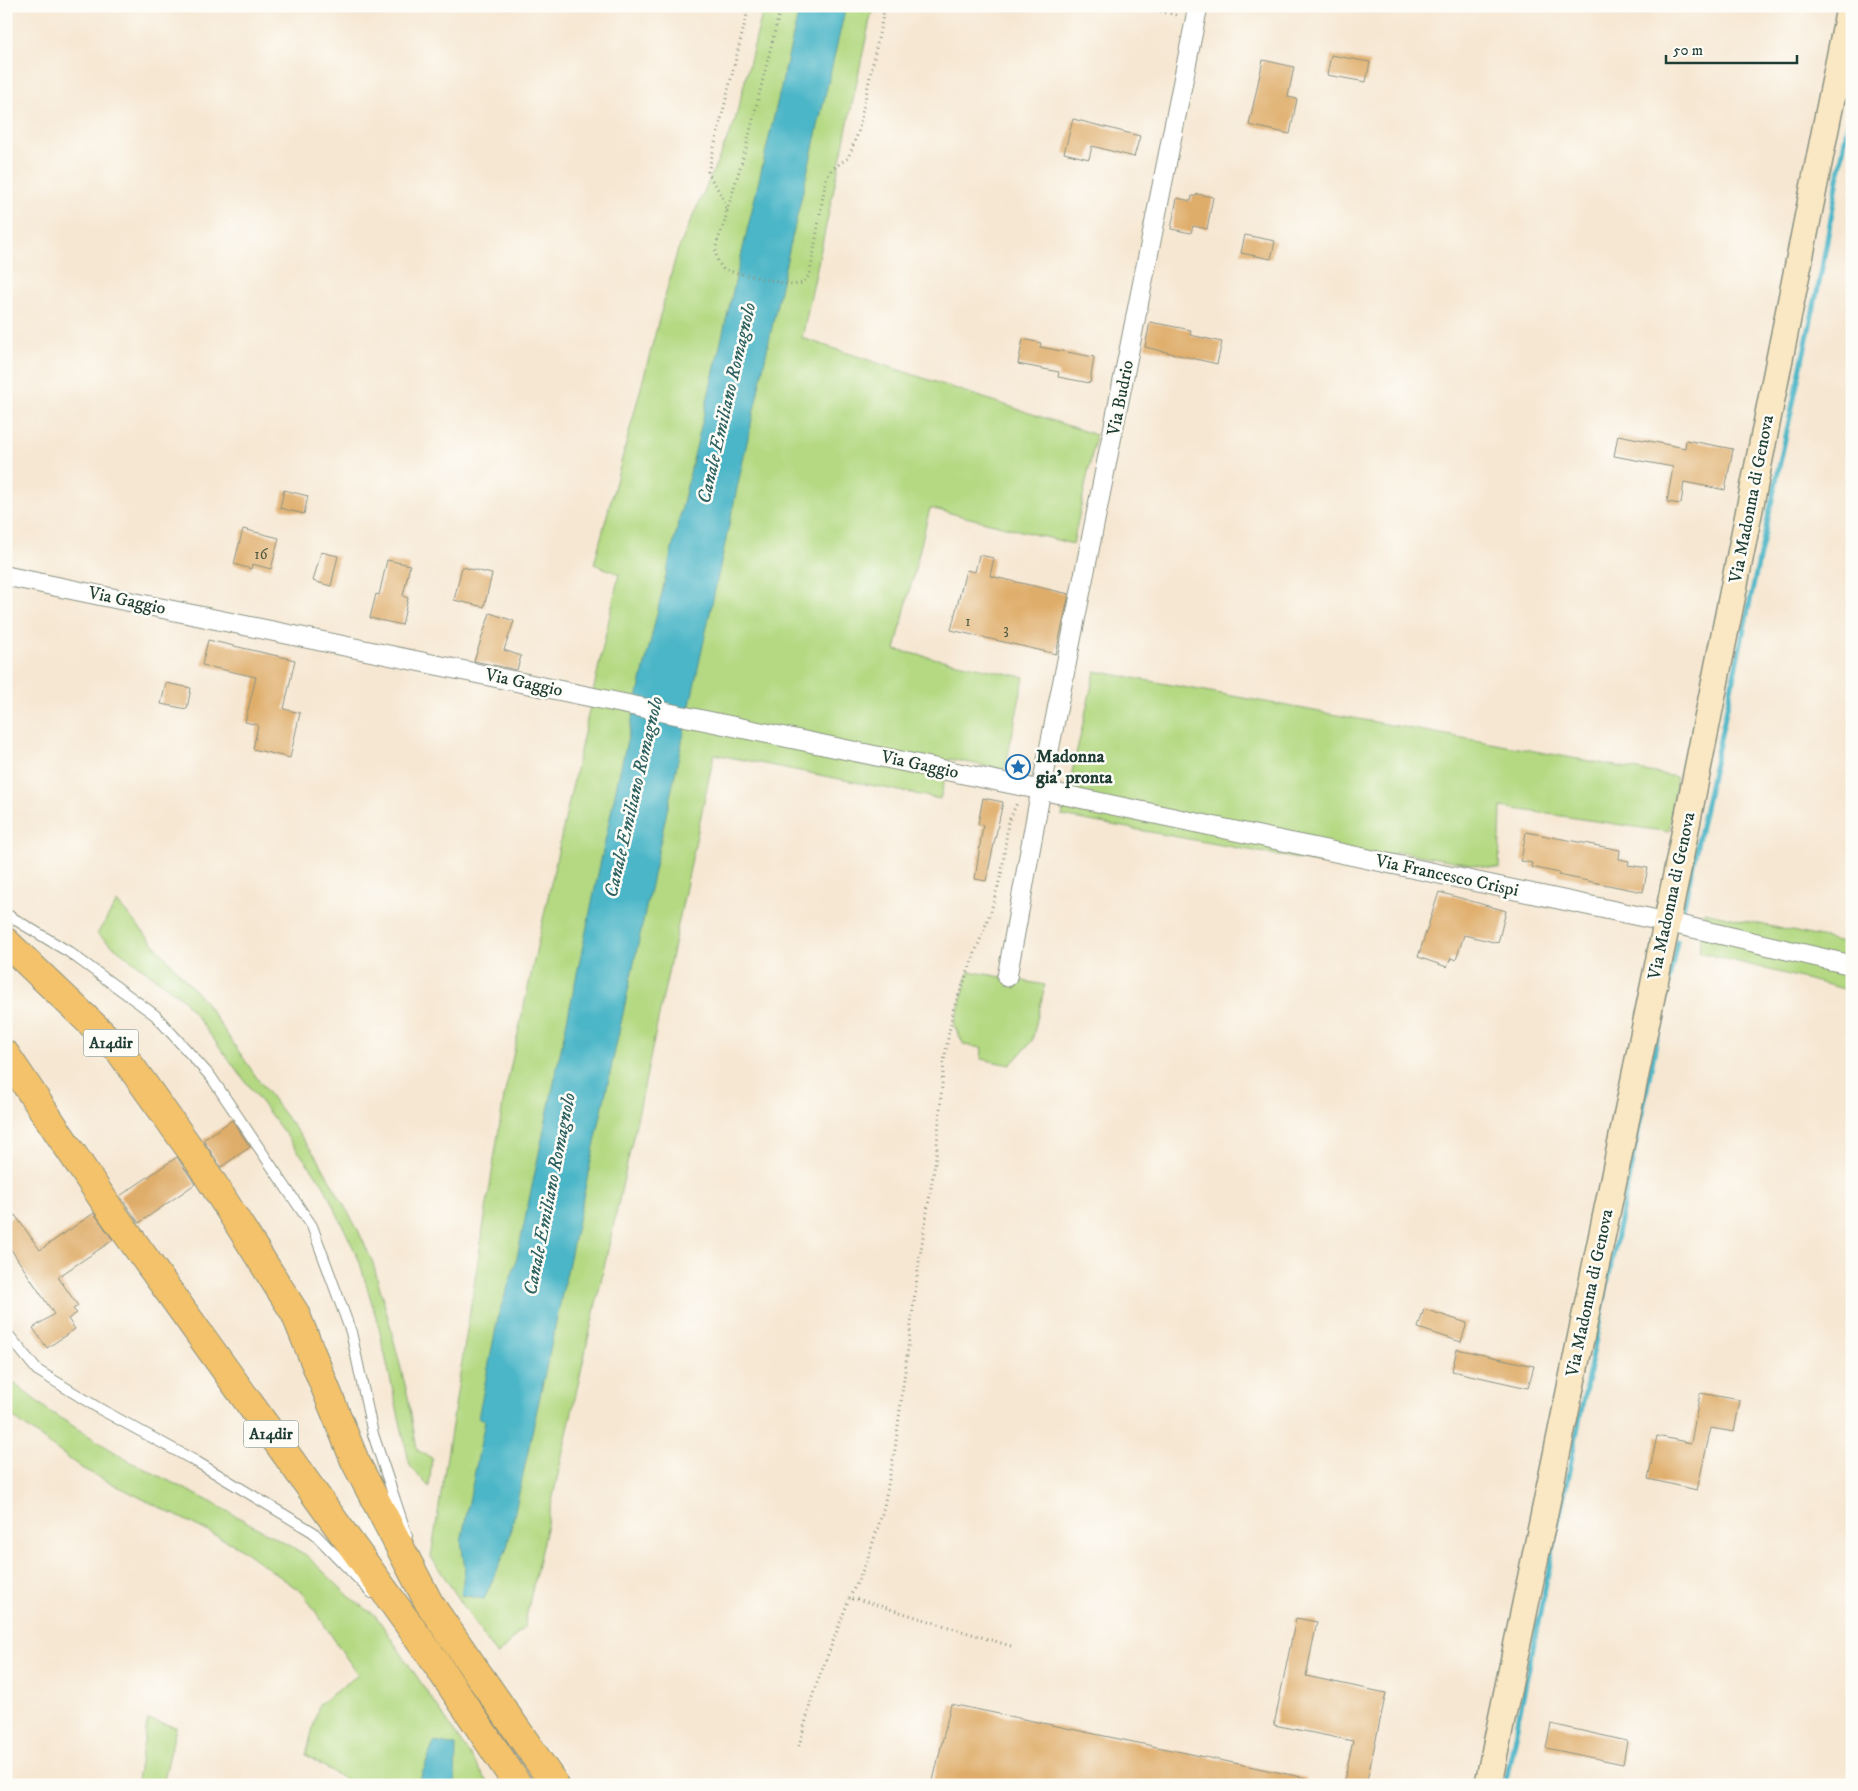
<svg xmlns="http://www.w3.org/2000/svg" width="1858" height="1791" viewBox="0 0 1858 1791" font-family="'IM FELL DW Pica',serif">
<rect width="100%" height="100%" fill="#fdfcf7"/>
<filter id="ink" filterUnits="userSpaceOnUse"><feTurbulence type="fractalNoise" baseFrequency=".02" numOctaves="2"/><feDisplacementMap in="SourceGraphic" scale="10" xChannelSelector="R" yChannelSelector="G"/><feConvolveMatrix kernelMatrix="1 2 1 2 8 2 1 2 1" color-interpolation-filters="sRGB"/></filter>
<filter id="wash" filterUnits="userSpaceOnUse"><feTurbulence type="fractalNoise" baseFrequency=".0096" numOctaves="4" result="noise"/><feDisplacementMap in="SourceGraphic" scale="20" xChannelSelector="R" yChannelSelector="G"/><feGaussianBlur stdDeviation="1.12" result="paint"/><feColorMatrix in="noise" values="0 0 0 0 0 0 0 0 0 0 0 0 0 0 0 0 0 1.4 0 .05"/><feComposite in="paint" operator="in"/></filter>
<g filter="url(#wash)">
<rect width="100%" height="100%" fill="#f6e7d2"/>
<g fill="#b4d982" stroke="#6a8b5b">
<path d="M 764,6 L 873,6 L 802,338 L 1096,435 L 1073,544 L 930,508 L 895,650 L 1024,677 L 1005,770 L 950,759 L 940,799 L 714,754 L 640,1106 L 524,1627 L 497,1656 L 431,1557 L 504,1097 L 619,574 L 594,564 L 677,252 L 734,124 Z"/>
<path d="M 1095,671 L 1677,777 L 1669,832 L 1501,807 L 1499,869 L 1396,851 L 1386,875 L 1062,816 Z"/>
<path d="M 117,902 L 205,1002 L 257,1078 L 318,1159 L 358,1230 L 373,1263 L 390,1325 L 408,1397 L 417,1450 L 432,1458 L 429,1487 L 410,1466 L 378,1324 L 359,1260 L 323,1184 L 183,999 L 97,934 Z"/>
<path d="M 1704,912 L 1852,944 L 1852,991 L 1699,952 Z"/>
<path d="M 969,971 L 1045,985 L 1032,1041 L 1010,1065 L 981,1059 L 982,1048 L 964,1045 L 954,1025 Z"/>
<path d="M 6,1377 L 49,1411 L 129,1461 L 211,1502 L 306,1555 L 350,1597 L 376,1616 L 490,1785 L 455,1785 L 455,1779 L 422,1777 L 418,1785 L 353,1785 L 306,1755 L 319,1704 L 358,1675 L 303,1593 L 237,1546 L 83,1469 L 6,1412 Z"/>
<path d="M 148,1720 L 176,1727 L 163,1785 L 136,1785 Z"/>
</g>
<g fill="#4bb6c7" stroke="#357a7e">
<path d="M 800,6 L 846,6 L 784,272 L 507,1548 L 484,1599 L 461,1595 L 465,1568 L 461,1542 L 485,1421 L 478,1418 L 499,1313 L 516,1262 L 619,775 Z"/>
<path d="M 434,1742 L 456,1746 L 455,1785 L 418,1785 Z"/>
</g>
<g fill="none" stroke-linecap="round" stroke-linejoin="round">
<g stroke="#4bb6c7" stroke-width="5">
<path d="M 1683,910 L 1821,274 L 1852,101"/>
<path d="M 1505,1785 L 1677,941"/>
</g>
</g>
<g id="blocks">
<g fill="#dfad6b">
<path d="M 1331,55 L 1370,62 L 1366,82 L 1327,75 Z"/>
<path d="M 1263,60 L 1294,67 L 1288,97 L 1297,99 L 1290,134 L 1249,125 Z"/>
<path d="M 1073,119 L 1140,136 L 1134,157 L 1092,146 L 1089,159 L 1064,153 Z"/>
<path d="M 1197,194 L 1213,197 L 1207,229 L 1193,226 L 1191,233 L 1171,229 L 1177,198 L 1191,201 L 1192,196 L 1196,196 Z"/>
<path d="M 1245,235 L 1275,241 L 1271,259 L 1241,253 Z"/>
<path d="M 1150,322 L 1191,330 L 1190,335 L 1222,342 L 1217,364 L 1145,347 Z"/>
<path d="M 1023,339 L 1041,343 L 1040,347 L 1094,357 L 1090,383 L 1058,377 L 1059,372 L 1018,364 Z"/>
<path d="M 1618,435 L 1685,448 L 1686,440 L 1733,449 L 1725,490 L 1684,482 L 1681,504 L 1667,502 L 1673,467 L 1614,456 Z"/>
<path d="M 284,490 L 308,496 L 304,514 L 280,508 Z"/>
<path d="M 243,529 L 279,538 L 271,569 L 252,564 L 251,569 L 234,564 Z"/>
<path d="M 321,552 L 338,556 L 331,586 L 313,581 Z"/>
<path d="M 979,555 L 994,558 L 990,576 L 1069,594 L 1056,654 L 951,630 L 966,570 L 975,572 Z"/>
<path d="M 387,560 L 410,565 L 403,596 L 408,598 L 402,625 L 370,618 L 376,594 L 379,595 Z"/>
<path d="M 462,567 L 492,574 L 484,607 L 454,600 Z"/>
<path d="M 490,613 L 514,621 L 504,650 L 521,656 L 517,670 L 474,661 Z"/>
<path d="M 208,640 L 295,660 L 284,709 L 300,713 L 290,758 L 253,749 L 258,725 L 245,722 L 256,677 L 202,665 Z"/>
<path d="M 166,683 L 191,688 L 187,709 L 161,704 Z"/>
<path d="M 983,798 L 1003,802 L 986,881 L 975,879 L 983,825 L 978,824 Z"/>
<path d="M 1526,832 L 1620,850 L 1619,859 L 1629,861 L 1628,865 L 1648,868 L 1643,892 L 1558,875 L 1559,873 L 1531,867 L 1532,863 L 1521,861 Z"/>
<path d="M 1439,892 L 1506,911 L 1498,943 L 1464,935 L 1456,960 L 1451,958 L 1447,967 L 1418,957 Z"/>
<path d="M 232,1120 L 250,1147 L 221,1167 L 203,1140 Z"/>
<path d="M 177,1157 L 195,1184 L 139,1223 L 120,1196 Z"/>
<path d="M 94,1213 L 113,1240 L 58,1277 L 78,1306 L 73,1309 L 77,1313 L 68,1319 L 75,1329 L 47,1348 L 33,1328 L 54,1314 L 6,1242 L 6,1221 L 15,1215 L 40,1250 Z"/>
<path d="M 1424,1309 L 1467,1323 L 1461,1342 L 1418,1328 Z"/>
<path d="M 1457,1349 L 1534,1366 L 1528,1388 L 1452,1371 Z"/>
<path d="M 1700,1393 L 1740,1400 L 1734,1432 L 1711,1428 L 1697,1490 L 1648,1479 L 1657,1436 L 1691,1443 Z"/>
<path d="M 1296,1618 L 1317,1622 L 1306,1676 L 1386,1693 L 1366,1785 L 1343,1785 L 1353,1741 L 1274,1725 Z"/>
<path d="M 951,1704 L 1306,1778 L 1305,1785 L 932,1785 Z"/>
<path d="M 1551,1724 L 1627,1741 L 1623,1764 L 1546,1748 Z"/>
</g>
</g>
</g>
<g filter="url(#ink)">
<use href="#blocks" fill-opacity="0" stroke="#8a9283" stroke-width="1"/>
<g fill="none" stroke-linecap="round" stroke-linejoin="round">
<defs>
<g id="lane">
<path d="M 6,914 L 69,952 L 155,1015 L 211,1077 L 312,1226 L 351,1332 L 373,1434 L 407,1536"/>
<path d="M 6,1332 L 37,1370 L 100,1409 L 197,1462 L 313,1532 L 372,1593"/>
</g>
<g id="street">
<path d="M 6,576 L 1041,790 L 1667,922 L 1852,965"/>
<path d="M 1007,977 L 1041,790 L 1198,6"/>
</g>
<path id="secondary" d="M 1488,1785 L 1667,922 L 1850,6"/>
<g id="highway">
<path d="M 6,942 L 119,1050 L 198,1160 L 295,1313 L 355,1461 L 429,1603 L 555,1785"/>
<path d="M 6,1055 L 113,1214 L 430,1654 L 518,1785"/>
</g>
</defs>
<use href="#lane" stroke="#8a9283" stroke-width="12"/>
<use href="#street" stroke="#8a9283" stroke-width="21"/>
<use href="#secondary" stroke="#8a9283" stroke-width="29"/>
<use href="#highway" stroke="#8a9283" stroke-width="30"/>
<g stroke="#8a9283" stroke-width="3" stroke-dasharray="1 4" stroke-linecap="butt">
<path d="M 749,6 L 708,172 C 714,186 725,195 726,211 C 727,233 704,247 724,270 L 792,285 L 803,283 L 810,274 L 826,178 L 832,169 L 848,158 L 858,133 L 885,6"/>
<path d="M 1141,6 L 1179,16"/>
<path d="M 727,211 L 746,148 L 781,6"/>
<path d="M 1011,1646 L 857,1599 L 849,1599 L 867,1561 L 883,1511 L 895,1449 L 919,1262 L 936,1157 L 944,1061 L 953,1010 L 991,911 L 1002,871 L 1008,823 L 1017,803"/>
<path d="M 799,1746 L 813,1694 L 849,1599"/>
</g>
<use href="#lane" stroke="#fff" stroke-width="10"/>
<use href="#street" stroke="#fff" stroke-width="19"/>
<use href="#secondary" stroke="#fae7c3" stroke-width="26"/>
<use href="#highway" stroke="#f3c26a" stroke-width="28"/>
</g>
</g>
<defs>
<symbol id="sight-ring" viewBox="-11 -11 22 22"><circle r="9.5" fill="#fdfcf7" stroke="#1f6fb2" stroke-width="1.5"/><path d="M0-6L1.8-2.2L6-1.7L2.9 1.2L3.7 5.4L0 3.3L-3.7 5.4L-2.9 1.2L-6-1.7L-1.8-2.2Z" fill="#1f6fb2"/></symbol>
</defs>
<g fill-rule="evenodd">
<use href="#sight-ring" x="1004" y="753" width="28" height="28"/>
</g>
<g text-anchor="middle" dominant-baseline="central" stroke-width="5" stroke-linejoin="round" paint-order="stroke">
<g font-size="15" fill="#4f5942">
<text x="261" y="554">16</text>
<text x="968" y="621">1</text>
<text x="1006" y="629">3</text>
</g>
<g fill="#fdfcf7" stroke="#62766e" stroke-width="1">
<rect x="83.5" y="1029.5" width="55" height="27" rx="4"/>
<rect x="243.5" y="1420.5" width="55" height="27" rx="4"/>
</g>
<g font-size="16" font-weight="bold" fill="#1f3d34">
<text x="111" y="1043">A14dir</text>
<text x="271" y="1434">A14dir</text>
</g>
<g font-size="18" fill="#1f3d34" stroke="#fdfcf7">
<text transform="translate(1121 398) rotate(-79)">Via Budrio</text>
<text transform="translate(1752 499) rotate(-79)">Via Madonna di Genova</text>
<text transform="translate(127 601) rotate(12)">Via Gaggio</text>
<text transform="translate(524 683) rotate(12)">Via Gaggio</text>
<text transform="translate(920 765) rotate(12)">Via Gaggio</text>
<text transform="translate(1447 876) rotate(12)">Via Francesco Crispi</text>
<text transform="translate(1672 896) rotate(-78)">Via Madonna di Genova</text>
<text transform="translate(1590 1293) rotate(-78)">Via Madonna di Genova</text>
</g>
<g font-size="18" font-weight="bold" fill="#1f3d34" stroke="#fdfcf7" text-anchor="start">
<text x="1036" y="757">Madonna<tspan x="1036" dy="21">gia' pronta</tspan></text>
</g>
<g font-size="19" font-style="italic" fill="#2c6160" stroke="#fdfcf7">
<text transform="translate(727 403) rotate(-77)">Canale Emiliano Romagnolo</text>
<text transform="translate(634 797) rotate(-77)">Canale Emiliano Romagnolo</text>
<text transform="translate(550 1194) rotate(-79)">Canale Emiliano Romagnolo</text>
</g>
</g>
<rect width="1858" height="1791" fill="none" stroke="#fdfcf7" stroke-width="25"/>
<path d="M1666 55v8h131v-8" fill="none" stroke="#1f3d34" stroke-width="2.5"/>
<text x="1673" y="55" font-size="15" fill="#1f3d34" stroke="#fdfcf7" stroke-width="4" paint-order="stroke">50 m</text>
</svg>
